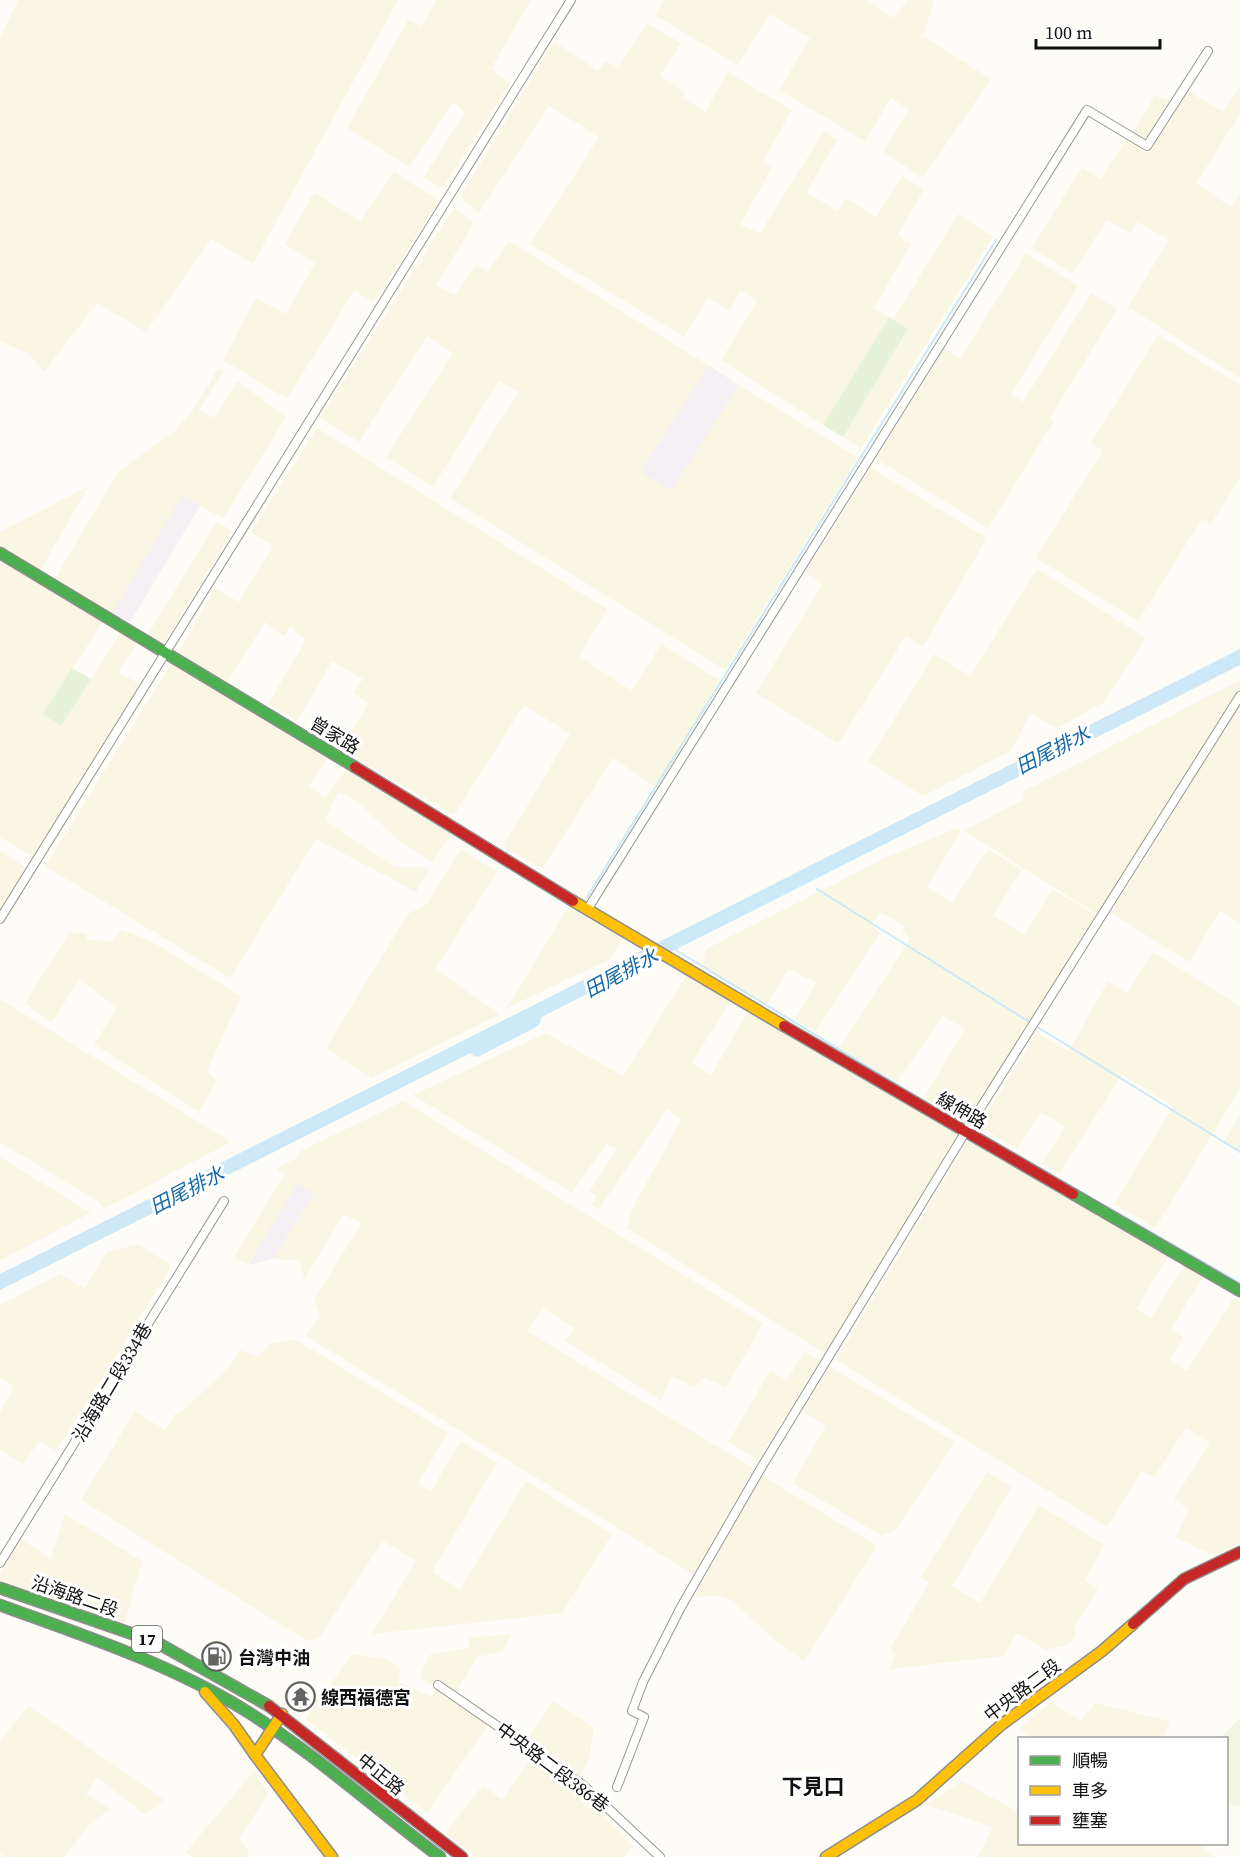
<svg xmlns="http://www.w3.org/2000/svg" width="1240" height="1857" viewBox="0 0 1240 1857" font-family="'Source Serif 4','Noto Sans TC',serif">
<rect width="100%" height="100%" fill="#fdfcf7"/>
<g fill="#f5f0f3">
<path d="M 708,365 L 739,385 L 672,492 L 640,472 Z"/>
<path d="M 182,495 L 200,506 L 129,624 L 111,614 Z"/>
<path d="M 297,1183 L 314,1193 L 273,1259 L 248,1265 Z"/>
</g>
<g fill="#f9f7e4">
<path d="M 18,0 L 398,0 L 253,264 L 211,239 L 146,332 L 97,303 L 44,372 L 28,353 L 0,341 L 0,38 Z"/>
<path d="M 437,0 L 531,0 L 491,69 L 510,83 L 443,188 L 423,178 L 465,113 L 453,102 L 409,167 L 347,128 L 408,20 L 421,26 Z"/>
<path d="M 664,0 L 867,0 L 893,18 L 908,0 L 934,0 L 923,36 L 991,79 L 923,178 L 883,152 L 909,110 L 891,98 L 865,141 L 779,90 L 810,38 L 770,14 L 738,65 L 655,15 Z"/>
<path d="M 647,23 L 681,43 L 660,75 L 685,93 L 682,97 L 705,112 L 728,72 L 792,110 L 762,163 L 772,167 L 740,225 L 760,233 L 824,131 L 837,140 L 806,192 L 838,211 L 846,198 L 876,217 L 902,176 L 924,189 L 898,234 L 911,244 L 874,308 L 889,317 L 823,425 L 721,360 L 757,301 L 741,291 L 729,311 L 708,298 L 684,337 L 530,244 L 599,137 L 549,106 L 479,213 L 460,197 L 554,41 L 598,71 L 605,61 L 618,67 Z"/>
<path d="M 1240,85 L 1240,114 L 1196,183 L 1231,207 L 1240,194 L 1240,378 L 1128,307 L 1169,240 L 1137,222 L 1130,233 L 1106,220 L 1073,274 L 1032,248 L 1082,167 L 1100,179 L 1126,140 L 1146,153 L 1186,90 L 1223,112 Z"/>
<path d="M 1155,95 L 1170,101 L 1144,141 L 1132,134 Z"/>
<path d="M 394,172 L 439,201 L 374,302 L 354,291 L 287,399 L 223,360 L 256,298 L 286,314 L 315,263 L 285,244 L 314,192 L 360,221 Z"/>
<path d="M 454,208 L 474,223 L 436,285 L 455,295 L 476,264 L 488,272 L 509,241 L 708,365 L 640,471 L 671,491 L 739,385 L 858,458 L 725,670 L 450,498 L 519,392 L 499,381 L 433,487 L 386,457 L 453,353 L 427,336 L 359,442 L 320,418 Z"/>
<path d="M 958,214 L 993,237 L 861,448 L 843,437 L 908,330 L 893,320 Z"/>
<path d="M 1026,253 L 1078,286 L 1011,394 L 1023,402 L 1091,293 L 1117,309 L 1050,418 L 1054,421 L 988,528 L 876,459 L 944,349 L 960,359 Z"/>
<path d="M 1158,335 L 1240,385 L 1240,478 L 1211,524 L 1202,519 L 1138,621 L 1036,558 L 1103,450 L 1091,443 Z"/>
<path d="M 218,368 L 224,371 L 199,410 L 214,418 L 237,381 L 286,417 L 223,519 L 182,495 L 111,614 L 53,582 L 118,472 L 176,430 L 195,407 Z"/>
<path d="M 317,428 L 607,609 L 579,656 L 632,691 L 661,644 L 721,681 L 658,789 L 613,758 L 542,869 L 503,846 L 570,734 L 524,705 L 454,815 L 340,749 L 368,704 L 353,693 L 363,679 L 332,661 L 297,721 L 268,704 L 306,640 L 290,627 L 284,636 L 265,622 L 227,683 L 178,652 L 215,588 L 239,602 L 273,546 L 251,532 Z"/>
<path d="M 871,468 L 987,538 L 923,647 L 906,636 L 838,744 L 756,693 L 822,585 L 806,572 Z"/>
<path d="M 89,486 L 35,579 L 0,557 L 0,532 Z"/>
<path d="M 217,521 L 232,531 L 163,645 L 147,636 Z"/>
<path d="M 0,560 L 103,621 L 43,714 L 61,725 L 121,632 L 137,643 L 118,672 L 141,685 L 33,857 L 0,837 Z"/>
<path d="M 1037,569 L 1146,638 L 1103,703 L 1057,728 L 1030,714 L 1011,751 L 923,796 L 868,762 L 934,654 L 970,676 Z"/>
<path d="M 171,664 L 327,758 L 309,786 L 325,797 L 347,769 L 453,833 L 432,862 L 399,841 L 357,801 L 338,792 L 325,820 L 395,867 L 423,867 L 429,870 L 416,892 L 316,839 L 230,978 L 45,866 Z"/>
<path d="M 1240,680 L 1240,688 L 1098,915 L 964,831 L 1024,799 L 1022,792 Z"/>
<path d="M 1240,704 L 1240,923 L 1220,911 L 1189,962 L 1111,913 Z"/>
<path d="M 957,828 L 961,831 L 927,887 L 952,903 L 988,849 L 1022,870 L 993,915 L 1025,935 L 1052,889 L 1097,916 L 966,1124 L 924,1097 L 965,1029 L 943,1016 L 897,1082 L 839,1048 L 910,939 L 902,930 L 905,926 L 880,912 L 872,924 L 880,933 L 815,1032 L 795,1019 L 816,983 L 788,969 L 766,1005 L 703,968 L 706,949 L 887,857 Z"/>
<path d="M 461,849 L 497,872 L 435,969 L 500,1014 L 371,1078 L 330,1051 L 327,1046 L 408,914 L 427,904 Z"/>
<path d="M 0,851 L 26,867 L 0,910 Z"/>
<path d="M 570,904 L 626,935 L 610,959 L 507,1008 Z"/>
<path d="M 121,930 L 149,940 L 241,996 L 207,1071 L 217,1080 L 199,1112 L 94,1044 L 117,1008 L 79,979 L 52,1023 L 25,1003 L 70,932 L 86,934 L 87,939 L 112,942 Z"/>
<path d="M 1153,952 L 1240,1006 L 1240,1089 L 1155,1228 L 1114,1204 L 1173,1106 L 1122,1075 L 1059,1173 L 1042,1163 L 1065,1127 L 1041,1112 L 1017,1149 L 979,1126 L 1037,1033 L 1069,1051 L 1108,981 L 1127,993 Z"/>
<path d="M 687,975 L 731,1000 L 692,1063 L 711,1075 L 748,1012 L 959,1135 L 825,1354 L 627,1228 L 631,1211 L 681,1120 L 667,1109 L 599,1209 L 591,1205 L 596,1196 L 589,1192 L 617,1149 L 606,1144 L 572,1193 L 413,1095 L 546,1033 L 623,1076 Z"/>
<path d="M 0,999 L 231,1142 L 104,1209 L 96,1200 L 0,1142 Z"/>
<path d="M 403,1101 L 763,1324 L 726,1387 L 703,1378 L 694,1387 L 672,1376 L 661,1400 L 565,1341 L 574,1328 L 543,1308 L 527,1331 L 753,1468 L 694,1575 L 306,1336 L 320,1316 L 314,1299 L 362,1223 L 343,1214 L 304,1280 L 300,1261 L 273,1259 L 314,1193 L 297,1183 L 248,1265 L 234,1257 L 284,1175 L 277,1169 L 296,1158 L 299,1152 Z"/>
<path d="M 1240,1115 L 1240,1152 L 1224,1142 Z"/>
<path d="M 968,1141 L 1169,1255 L 1136,1309 L 1151,1318 L 1185,1264 L 1203,1277 L 1171,1329 L 1183,1337 L 1170,1359 L 1187,1371 L 1234,1297 L 1240,1301 L 1240,1543 L 1214,1556 L 1176,1537 L 1189,1510 L 1174,1499 L 1210,1443 L 1186,1428 L 1154,1477 L 1142,1471 L 1107,1527 L 836,1360 Z"/>
<path d="M 0,1157 L 91,1213 L 0,1260 Z"/>
<path d="M 138,1244 L 172,1266 L 56,1451 L 40,1441 L 22,1464 L 0,1450 L 0,1413 L 14,1386 L 0,1379 L 0,1305 L 60,1274 L 85,1288 L 107,1252 Z"/>
<path d="M 295,1339 L 448,1433 L 418,1483 L 431,1491 L 461,1441 L 497,1463 L 432,1572 L 460,1589 L 526,1481 L 612,1534 L 562,1613 L 372,1634 L 416,1561 L 383,1541 L 318,1639 L 306,1640 L 81,1500 L 135,1411 L 165,1430 L 175,1414 L 185,1409 L 231,1365 L 240,1350 L 257,1357 L 270,1344 Z"/>
<path d="M 804,1352 L 820,1360 L 758,1460 L 728,1442 L 770,1371 L 787,1380 Z"/>
<path d="M 830,1367 L 955,1442 L 896,1529 L 882,1536 L 793,1483 L 826,1426 L 802,1411 Z"/>
<path d="M 987,1472 L 1012,1487 L 952,1586 L 980,1603 L 1039,1505 L 1104,1545 L 1085,1580 L 1098,1589 L 1073,1629 L 1077,1633 L 1070,1644 L 1046,1650 L 1017,1633 L 1004,1656 L 889,1669 L 896,1653 L 890,1649 L 929,1583 L 921,1577 Z"/>
<path d="M 761,1475 L 877,1546 L 804,1661 L 776,1641 L 731,1600 L 717,1596 L 694,1597 Z"/>
<path d="M 65,1514 L 142,1561 L 122,1632 L 0,1586 L 0,1574 L 21,1539 L 51,1559 Z"/>
<path d="M 511,1634 L 503,1651 L 477,1657 L 452,1699 L 489,1724 L 427,1813 L 306,1719 L 352,1654 L 386,1659 L 401,1669 L 398,1682 L 431,1696 L 437,1689 L 420,1677 L 429,1655 L 468,1648 L 469,1638 Z"/>
<path d="M 553,1701 L 594,1727 L 589,1759 L 576,1785 L 524,1744 Z"/>
<path d="M 1051,1702 L 1081,1721 L 1095,1703 L 1170,1721 L 1163,1738 L 1031,1738 L 1020,1729 Z"/>
<path d="M 29,1706 L 164,1800 L 145,1815 L 97,1777 L 86,1794 L 110,1809 L 90,1824 L 64,1857 L 5,1857 L 0,1853 L 0,1741 Z"/>
<path d="M 530,1759 L 584,1796 L 633,1846 L 625,1857 L 476,1857 L 445,1833 L 483,1785 L 502,1800 Z"/>
<path d="M 254,1771 L 268,1794 L 239,1839 L 249,1851 L 247,1857 L 193,1857 L 186,1852 Z"/>
<path d="M 962,1781 L 1019,1812 L 1020,1844 L 1198,1844 L 1214,1857 L 978,1857 L 993,1827 L 926,1805 Z"/>
</g>
<g fill="#e7f3d7">
<path d="M 889,317 L 908,329 L 843,437 L 823,425 Z"/>
<path d="M 72,668 L 91,679 L 61,726 L 43,714 Z"/>
</g>
<path fill="#f0f6e1" d="M 1240,1718 L 1240,1806 L 1227,1804 L 1226,1738 L 1220,1738 Z"/>
<path fill="#cde8f7" d="M 1240,649 L 1240,665 L 0,1290 L 0,1274 Z"/>
<g fill="none" stroke-linecap="round" stroke-linejoin="round">
<g stroke="#cde8f7" stroke-width="2">
<path d="M 817,889 L 1031,1023"/>
<path d="M 587,897 L 996,240"/>
<path d="M 674,949 L 936,1108"/>
<path d="M 1036,1026 L 1240,1152"/>
<path d="M 951,1117 L 1240,1283"/>
</g>
<path stroke="#cde8f7" stroke-width="15" d="M 477,1049 L 533,1020"/>
<defs>
<g id="street">
<path d="M 587,910 L 1087,110 L 1147,146 L 1208,51"/>
<path d="M 0,919 L 571,0"/>
<path d="M 0,1563 L 224,1201"/>
<path d="M 438,1685 L 583,1785 L 660,1857"/>
<path d="M 617,1787 L 644,1717 L 632,1711 L 643,1682 L 681,1607 L 761,1468 L 966,1131 L 1240,696"/>
</g>
<g id="fast">
<path d="M 0,553 L 355,767"/>
<path d="M 1073,1194 L 1240,1291"/>
<path d="M 0,1588 L 156,1642 L 269,1706"/>
<path d="M 0,1605 C 82,1635 168,1663 243,1709 C 313,1752 374,1808 440,1857"/>
</g>
<g id="slow">
<path d="M 573,901 L 784,1026"/>
<path d="M 205,1692 L 234,1725 L 255,1755"/>
<path d="M 282,1714 L 255,1755 L 332,1857"/>
<path d="M 826,1857 L 917,1800 L 1001,1725 L 1102,1651 L 1133,1624"/>
</g>
<g id="jam">
<path d="M 355,767 L 573,901"/>
<path d="M 784,1026 L 1073,1194"/>
<path d="M 1133,1624 L 1184,1579 L 1240,1552"/>
<path d="M 269,1706 L 462,1857"/>
</g>
</defs>
<use href="#street" stroke="#979795" stroke-width="10"/>
<use href="#fast" stroke="#8e8d8b" stroke-width="13"/>
<use href="#slow" stroke="#8e8d8b" stroke-width="13"/>
<use href="#jam" stroke="#8e8d8b" stroke-width="13"/>
<use href="#street" stroke="#fffffe" stroke-width="8"/>
<use href="#fast" stroke="#4caf50" stroke-width="10"/>
<use href="#slow" stroke="#ffc107" stroke-width="10"/>
<use href="#jam" stroke="#c62828" stroke-width="10"/>
</g>
<defs>
<symbol id="fuel-ring" viewBox="-11 -11 22 22"><circle r="9.5" fill="#fff" stroke="#646362" stroke-width="1.5"/><path d="M-5.5-6h7V0h2V4h1.3V-2.5L3-4.5l.8-.8L6-3V5H2.5V1h-1V6h-7ZM-4.2-4.7v3.2H.2V-4.7Z" fill="#646362"/></symbol>
<symbol id="temple-ring" viewBox="-11 -11 22 22"><circle r="9.5" fill="#fff" stroke="#646362" stroke-width="1.5"/><path d="M0-6L5-2H3V0L6.5 2.5H4V6H1.5V3h-3V6H-4V2.5H-6.5L-3 0V-2H-5Z" fill="#646362"/></symbol>
</defs>
<g fill-rule="evenodd">
<use href="#fuel-ring" x="200" y="1640" width="33" height="33"/>
<use href="#temple-ring" x="284" y="1680" width="33" height="33"/>
</g>
<g text-anchor="middle" dominant-baseline="central" stroke-width="6" stroke-linejoin="round" paint-order="stroke">
<rect fill="#fff" stroke="#585858" stroke-width="1.5" x="132" y="1626" width="30" height="26" rx="4.5"/>
<g font-size="16" font-weight="bold" fill="#111">
<text x="147" y="1639">17</text>
</g>
<g font-size="18" fill="#111" stroke="#fff">
<text transform="translate(335 735) rotate(31)">曾家路</text>
<text transform="translate(962 1110) rotate(30)">線伸路</text>
<text transform="translate(112 1382) rotate(-59)">沿海路二段334巷</text>
<text transform="translate(75 1596) rotate(19)">沿海路二段</text>
<text transform="translate(1022 1690) rotate(-37)">中央路二段</text>
<text transform="translate(553 1767) rotate(37)">中央路二段386巷</text>
<text transform="translate(381 1774) rotate(39)">中正路</text>
</g>
<g font-size="18" font-weight="bold" fill="#111" stroke="#fff" text-anchor="start">
<text x="238" y="1657">台灣中油</text>
<text x="321" y="1697">線西福德宮</text>
</g>
<g font-size="20" font-style="italic" fill="#1768a6" stroke="#fff">
<text transform="translate(1053 750) rotate(-27)">田尾排水</text>
<text transform="translate(621 973) rotate(-28)">田尾排水</text>
<text transform="translate(187 1190) rotate(-27)">田尾排水</text>
</g>
<g font-size="21" font-weight="bold" fill="#111" stroke="#fff">
<text x="813" y="1786">下見口</text>
</g>
</g>
<rect x="1018" y="1737" width="210" height="108" fill="#ffffff" stroke="#a0a0a0" stroke-width="1.5"/>
<rect x="1030" y="1756" width="30" height="9" fill="#4caf50" stroke="#a0a0a0" stroke-width="1.5"/>
<text x="1072" y="1767" font-size="18" fill="#111111">順暢</text>
<rect x="1030" y="1786" width="30" height="9" fill="#ffc107" stroke="#a0a0a0" stroke-width="1.5"/>
<text x="1072" y="1797" font-size="18" fill="#111111">車多</text>
<rect x="1030" y="1816" width="30" height="9" fill="#c62828" stroke="#a0a0a0" stroke-width="1.5"/>
<text x="1072" y="1827" font-size="18" fill="#111111">壅塞</text>
<path d="M1036 39v9h124v-9" fill="none" stroke="#111111" stroke-width="3"/>
<text x="1045" y="39" font-size="18" fill="#111111" stroke="#ffffff" stroke-width="4.5" paint-order="stroke">100 m</text>
</svg>
